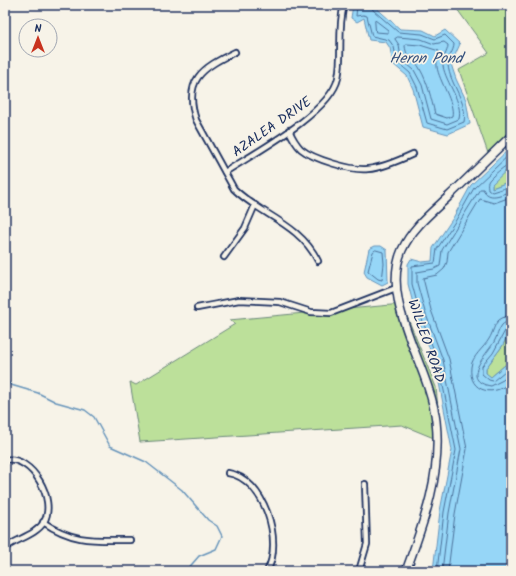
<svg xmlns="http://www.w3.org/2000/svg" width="516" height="576" viewBox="0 0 516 576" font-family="Kalam,sans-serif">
<rect width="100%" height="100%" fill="#f7f3e8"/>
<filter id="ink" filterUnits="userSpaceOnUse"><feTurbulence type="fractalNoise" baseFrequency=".025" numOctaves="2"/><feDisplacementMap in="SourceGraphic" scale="8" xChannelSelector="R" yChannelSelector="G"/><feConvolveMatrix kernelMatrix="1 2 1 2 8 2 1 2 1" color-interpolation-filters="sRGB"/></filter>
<g filter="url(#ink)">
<g fill="#bce09a" stroke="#6c887c">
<path d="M 454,5 L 511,5 L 511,139 L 490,159 L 459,70 L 489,53 Z"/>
<path d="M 511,166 L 511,181 L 492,188 L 492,183 Z"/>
<path d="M 402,304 L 436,387 L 441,441 L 402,425 L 140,442 L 130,382 L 136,385 L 235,324 L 229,320 Z"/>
<path d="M 511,327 L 511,360 L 491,377 L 486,374 L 486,368 L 503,345 Z"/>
</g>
<g fill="#96d6f7" stroke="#6593ba">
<path d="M 353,5 L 373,5 L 400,29 L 423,30 L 435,36 L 445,30 L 460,44 L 451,64 L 456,79 L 466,100 L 470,124 L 448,134 L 423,127 L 413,89 L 407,76 L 393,64 L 390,48 L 386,42 L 369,40 L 364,18 L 357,22 L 351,18 Z"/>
<path d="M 511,147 L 511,166 L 492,184 L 492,188 L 511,181 L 511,327 L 503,345 L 486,368 L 486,373 L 491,377 L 511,360 L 511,571 L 433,571 L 440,511 L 452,450 L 435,362 L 416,315 L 408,284 L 408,264 L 411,259 L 422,262 L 432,261 L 433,248 L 453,218 L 471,185 Z"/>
<path d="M 375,246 L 381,246 L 387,250 L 388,282 L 382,285 L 367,277 L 364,272 L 369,249 Z"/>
</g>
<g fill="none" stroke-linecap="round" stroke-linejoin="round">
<g stroke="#4c729b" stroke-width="1">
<path d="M 357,5 L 356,16 L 363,15 L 367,16 L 372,36 L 389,40 L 394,47 L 397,62 L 410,73 L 417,87 L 427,123 L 447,129 L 464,122 C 468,102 450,85 448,65 C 447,58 454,51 454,44 L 445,35 L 435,39 L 422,34 L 398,32 L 373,10 L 371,5"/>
<path d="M 375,20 L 388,30 L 388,33 L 376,32 Z"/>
<path d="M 398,37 L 421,39 L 434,44 L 444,42 L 448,45 C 448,52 441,59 443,66 C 446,83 463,102 459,119 L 447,124 L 431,119 L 422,85 L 414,70 L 401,59 L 399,45 L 395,39 Z"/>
<path d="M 407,44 L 420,45 L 439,51 C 439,56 436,61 437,67 C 439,81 455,103 452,116 L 447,118 L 435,114 C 431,98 428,83 420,69 C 414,57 407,62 405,46 Z"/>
<path d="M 511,163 C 507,164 489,178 488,182 C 487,184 488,187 488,189 L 492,192 L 511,186"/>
<path d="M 376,250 L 383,252 L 384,264 L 382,280 L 378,279 L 368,271 L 373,252 Z"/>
<path d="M 511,316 C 507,316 503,317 499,320 C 494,324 493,333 489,339 C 484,348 472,356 471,367 C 468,393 496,398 511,381"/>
<path d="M 511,322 C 508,322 505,322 502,325 C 498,330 497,337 494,342 C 487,354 459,381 491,386 L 503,380 L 511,372"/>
<path d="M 511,327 L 506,329 L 493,353 L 482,366 L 482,374 L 489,380 L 493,381 L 511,366"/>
<path d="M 437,571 L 444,512 L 456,450 L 438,361 L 420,314 L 412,284 L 412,266 L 435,263 L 437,249 L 456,220 L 474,188 L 511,153"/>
<path d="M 442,571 L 449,513 L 461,449 L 443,360 L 425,312 L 417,283 L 417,272 L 434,269 L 440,266 L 442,250 L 480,189 L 483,189 C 489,201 500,195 511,191"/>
<path d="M 448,571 L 455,514 L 467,449 L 449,359 L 431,310 L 423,278 L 437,275 L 444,269 L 447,262 L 448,252 L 480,199 L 494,203 L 511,197"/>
</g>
<path stroke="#6593ba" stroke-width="1.5" d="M 5,379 L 11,385 L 38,393 L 56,402 L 85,410 L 94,417 L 110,446 L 146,462 L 182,490 L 208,520 L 217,526 L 222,536 L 216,549 L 199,556 L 186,571"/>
<defs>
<g id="street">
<path d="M 235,52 C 202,68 183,80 196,120 L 234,189 C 262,216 299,223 318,261"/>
<path d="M 289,130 C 292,137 295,143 301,149 C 313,159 352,171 368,169 C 382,168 400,160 413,154"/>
<path d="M 225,172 C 255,153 331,112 338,78 C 343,54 337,29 344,5"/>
<path d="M 224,257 L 245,228 L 255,205"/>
<path d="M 197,308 L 239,300 L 280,302 L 311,312 L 331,313 L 396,288"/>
<path d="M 5,460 C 32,455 57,500 44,522 C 36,535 16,539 5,548"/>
<path d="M 228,473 C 264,478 284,542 267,571"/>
<path d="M 43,522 C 74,543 95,540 130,540"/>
<path d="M 359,571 L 367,544 L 365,484"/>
</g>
<path id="secondary" d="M 406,571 C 424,522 442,474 436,421 C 430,366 379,302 402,250 C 412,228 431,213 448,197 C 469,177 490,156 511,136"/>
</defs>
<use href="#street" stroke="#1b2f5e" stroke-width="8"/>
<use href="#secondary" stroke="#1b2f5e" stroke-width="10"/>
<use href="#street" stroke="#f7f3e8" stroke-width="4.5"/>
<use href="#secondary" stroke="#f7f3e8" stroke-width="7"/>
</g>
</g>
<g text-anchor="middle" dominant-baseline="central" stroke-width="3.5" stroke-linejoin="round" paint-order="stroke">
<g font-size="14" fill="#1b2f5e" stroke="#f7f3e8">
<text transform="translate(272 127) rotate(-35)">AZALEA DRIVE</text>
<text transform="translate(426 341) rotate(71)">WILLEO ROAD</text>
</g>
<g font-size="15" font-style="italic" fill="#34507d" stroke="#f7f3e8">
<text x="426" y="59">Heron Pond</text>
</g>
</g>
<rect width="516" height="576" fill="none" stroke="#f7f3e8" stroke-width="20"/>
<rect x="10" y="10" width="496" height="556" fill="none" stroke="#1b2f5e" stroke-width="1.5" filter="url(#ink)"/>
<g transform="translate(38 38)"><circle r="19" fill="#f7f3e8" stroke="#9fa5b1"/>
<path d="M0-3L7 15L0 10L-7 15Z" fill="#c8321e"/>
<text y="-6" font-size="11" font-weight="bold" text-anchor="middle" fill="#1b2f5e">N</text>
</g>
</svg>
